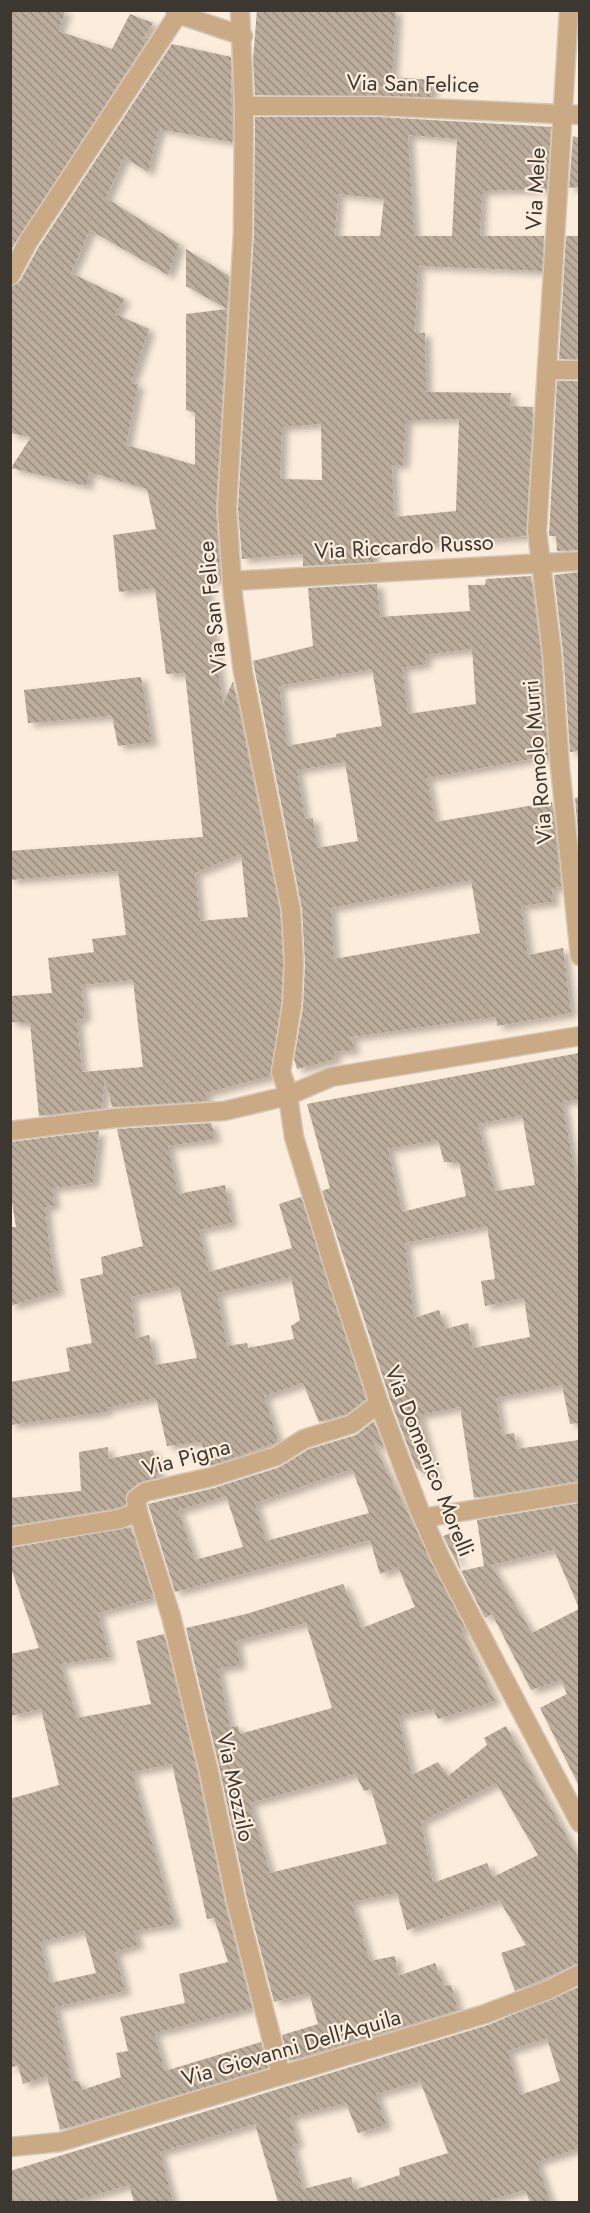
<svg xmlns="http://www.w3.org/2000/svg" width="590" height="2213" viewBox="0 0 590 2213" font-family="Jost,sans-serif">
<defs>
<pattern id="building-back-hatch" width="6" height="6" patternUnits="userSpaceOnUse" patternTransform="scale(1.5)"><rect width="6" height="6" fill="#bbac9c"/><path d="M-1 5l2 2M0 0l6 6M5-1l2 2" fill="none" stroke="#998d80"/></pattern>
<filter id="shadow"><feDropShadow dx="6" dy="4" stdDeviation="3" flood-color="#0004"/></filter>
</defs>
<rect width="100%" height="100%" fill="#fbecdb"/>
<g fill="url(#building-back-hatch)" fill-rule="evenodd" filter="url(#shadow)">
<path d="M 10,10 L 66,10 L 58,31 L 112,49 L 130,14 L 153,23 L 143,38 L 148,39 L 10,251 Z"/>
<path d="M 257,10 L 396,10 L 392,77 L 433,80 L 431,97 L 255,95 L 253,60 Z"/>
<path d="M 172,44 L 231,57 L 232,142 L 159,129 L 148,172 L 124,157 L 106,198 L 179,244 L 168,275 L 90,230 L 71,273 L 125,299 L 115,314 L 149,329 L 131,383 L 138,384 L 126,445 L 195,465 L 195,413 L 186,410 L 186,314 L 227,309 L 186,286 L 186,249 L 229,276 L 216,508 L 220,579 L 205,581 L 223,704 L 233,681 L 280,911 L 283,963 L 281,1004 L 271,1076 L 205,1093 L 207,1101 L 112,1107 L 105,1079 L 102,1108 L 39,1116 L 30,1023 L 10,1022 L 10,996 L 52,993 L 48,958 L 94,952 L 92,939 L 126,935 L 118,871 L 10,880 L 10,851 L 203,837 L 185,673 L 166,674 L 155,588 L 119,592 L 113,535 L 156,529 L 147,489 L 89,472 L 87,486 L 11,468 L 31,437 L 10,433 L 10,287 L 20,281 L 38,248 ZM 241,854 L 248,917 L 200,921 L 195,873 ZM 133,980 L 143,1067 L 82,1072 L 77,1021 L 85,1017 L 81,985 Z"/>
<path d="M 255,117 L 378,117 L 551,127 L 547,189 L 482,191 L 480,236 L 544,236 L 542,271 L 418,266 L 415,333 L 425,333 L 426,392 L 511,393 L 510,406 L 533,407 L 526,536 L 373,549 L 374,562 L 303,566 L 303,554 L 242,559 L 238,509 L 254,234 ZM 408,135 L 457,139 L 452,236 L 414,236 ZM 338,194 L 384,199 L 380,236 L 335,236 ZM 459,419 L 456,511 L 394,517 L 392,465 L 403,465 L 406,420 ZM 321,424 L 322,480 L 280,479 L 282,427 Z"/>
<path d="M 573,136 L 579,138 L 579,187 L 569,188 Z"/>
<path d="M 566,236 L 579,236 L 579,359 L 559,359 Z"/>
<path d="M 557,381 L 579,381 L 579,550 L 557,551 L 556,536 L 549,536 Z"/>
<path d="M 579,572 L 579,751 L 570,752 L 563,652 L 554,575 Z"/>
<path d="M 531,576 L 541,654 L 548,756 L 427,778 L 435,822 L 552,802 L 561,887 L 552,888 L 553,902 L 521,906 L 528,955 L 563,948 L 571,1013 L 497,1026 L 496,1017 L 351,1037 L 354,1050 L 334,1052 L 336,1059 L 297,1069 L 294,1059 L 303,1007 L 305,964 L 302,909 L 253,661 L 313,646 L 308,588 L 377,584 L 380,617 L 470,611 L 468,585 L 485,585 L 486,579 ZM 472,649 L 476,704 L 408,714 L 402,668 L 426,664 L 425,655 ZM 372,669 L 382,726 L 336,734 L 336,737 L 287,746 L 279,686 ZM 345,762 L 358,841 L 317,848 L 313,818 L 305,819 L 297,770 ZM 471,880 L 480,933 L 334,959 L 331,908 Z"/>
<path d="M 141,677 L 152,742 L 118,746 L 112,716 L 28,723 L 24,690 Z"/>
<path d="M 579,797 L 579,845 L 575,798 Z"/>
<path d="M 579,1053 L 579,1099 L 562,1102 L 579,1194 L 579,1423 L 570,1424 L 562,1385 L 496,1398 L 502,1435 L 514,1433 L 517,1449 L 579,1440 L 579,1481 L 474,1498 L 460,1407 L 419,1415 L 437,1482 L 416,1468 L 390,1399 L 322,1191 L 330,1188 L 307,1104 ZM 522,1115 L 535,1185 L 495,1191 L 478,1124 ZM 438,1140 L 444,1162 L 459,1162 L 466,1196 L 402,1212 L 388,1149 ZM 487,1226 L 495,1279 L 481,1281 L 485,1306 L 524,1298 L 530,1337 L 473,1348 L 468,1323 L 445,1329 L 439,1310 L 414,1318 L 405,1243 Z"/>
<path d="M 211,1123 L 215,1139 L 168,1146 L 178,1194 L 225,1185 L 232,1223 L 199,1230 L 209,1272 L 292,1248 L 279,1204 L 301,1197 L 366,1399 L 347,1414 L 319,1422 L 303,1383 L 264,1396 L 278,1442 L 210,1466 L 201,1442 L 167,1446 L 156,1398 L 106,1408 L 106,1412 L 10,1425 L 10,1382 L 70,1371 L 66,1348 L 92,1343 L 80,1279 L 103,1274 L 101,1257 L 143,1246 L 117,1129 ZM 291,1277 L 300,1320 L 291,1326 L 294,1339 L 248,1348 L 247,1343 L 227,1346 L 217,1293 ZM 179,1286 L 197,1358 L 155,1365 L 149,1335 L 136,1338 L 131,1297 Z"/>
<path d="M 99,1131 L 93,1183 L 52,1188 L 54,1206 L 45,1207 L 50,1252 L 58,1291 L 10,1306 L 10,1227 L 16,1227 L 10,1190 L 10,1142 Z"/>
<path d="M 374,1421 L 384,1449 L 372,1441 L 465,1628 L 461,1630 L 495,1701 L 438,1719 L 433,1709 L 398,1716 L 412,1775 L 438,1762 L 448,1776 L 487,1745 L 484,1738 L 506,1726 L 579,1859 L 579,1963 L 515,1991 L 501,1953 L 526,1945 L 499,1900 L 407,1930 L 397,1893 L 351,1902 L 370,1961 L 395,1956 L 398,1976 L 435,1963 L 444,1986 L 451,1985 L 458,2010 L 289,2061 L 282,2035 L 318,2024 L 309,1993 L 274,2002 L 247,1898 L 219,1766 L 186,1628 L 246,1614 L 343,1584 L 362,1628 L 415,1607 L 398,1567 L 380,1574 L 370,1540 L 175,1592 L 148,1504 L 214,1488 L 280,1467 L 309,1449 L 356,1435 ZM 352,1469 L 369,1513 L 266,1541 L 255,1503 ZM 226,1496 L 243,1547 L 195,1560 L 178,1510 ZM 306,1623 L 332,1708 L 240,1734 L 238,1726 L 230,1727 L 218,1669 L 240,1665 L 236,1641 ZM 355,1774 L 364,1791 L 371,1789 L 387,1844 L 270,1873 L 250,1803 ZM 496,1783 L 538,1855 L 493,1877 L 487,1863 L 433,1883 L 421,1822 Z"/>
<path d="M 108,1447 L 108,1459 L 153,1450 L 159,1477 L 138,1483 L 126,1494 L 126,1505 L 117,1508 L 10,1526 L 10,1498 L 81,1491 L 79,1452 Z"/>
<path d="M 579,1503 L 579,1608 L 554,1550 L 491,1565 L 532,1633 L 579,1609 L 579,1786 L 540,1708 L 567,1694 L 561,1680 L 531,1690 L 492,1614 L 485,1618 L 443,1536 L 451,1533 L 461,1571 L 484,1566 L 477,1520 Z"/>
<path d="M 131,1527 L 154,1598 L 98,1613 L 109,1657 L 60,1664 L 77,1718 L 151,1704 L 136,1641 L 164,1634 L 197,1770 L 225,1904 L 252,2008 L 154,2033 L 165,2071 L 261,2042 L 268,2068 L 60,2130 L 47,2076 L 23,2084 L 18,2065 L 10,2068 L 10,1799 L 59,1785 L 41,1709 L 10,1716 L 10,1654 L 39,1648 L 10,1565 L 10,1548 ZM 172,1764 L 207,1919 L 214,1918 L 228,1962 L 179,1974 L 185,2003 L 120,2017 L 128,2051 L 116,2053 L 121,2077 L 82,2090 L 79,2081 L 72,2081 L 55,2007 L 125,1991 L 115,1952 L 138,1945 L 134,1931 L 175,1924 L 132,1772 ZM 84,1931 L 96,1973 L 50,1983 L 40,1942 Z"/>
<path d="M 579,1987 L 579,2148 L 537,2162 L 550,2202 L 530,2202 L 525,2190 L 484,2202 L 278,2202 L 255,2124 L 160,2152 L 173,2202 L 134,2202 L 129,2185 L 71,2202 L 10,2202 L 10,2171 L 488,2025 ZM 547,2038 L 560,2081 L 520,2095 L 508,2051 ZM 420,2081 L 448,2153 L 399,2168 L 400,2175 L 354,2190 L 351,2177 L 303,2189 L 292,2145 L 298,2144 L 290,2117 L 346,2103 L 358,2133 L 386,2125 L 376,2094 Z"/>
</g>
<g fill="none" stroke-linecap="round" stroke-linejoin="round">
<defs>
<g id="minor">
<path d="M 175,10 L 178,14 L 243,36"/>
<path d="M 240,10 L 244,106 L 243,233 L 227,509 L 233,596 L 243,672 L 291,910 L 294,963 L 292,1005 L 281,1072 L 287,1089 L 294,1137 L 333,1265 L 379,1403 L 419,1509 L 440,1557 L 580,1823"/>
<path d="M 569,10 L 537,531 L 552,653 L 560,768 L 580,956"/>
<path d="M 244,106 L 378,106 L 580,115"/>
<path d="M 10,276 L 28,242 L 178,14"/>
<path d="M 547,370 L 580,370"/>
<path d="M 232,581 L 580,561"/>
<path d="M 10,1131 L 116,1118 L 224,1111 L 287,1096 L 331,1077 L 580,1036"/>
<path d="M 138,1512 L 171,1616 L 208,1768 L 236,1901 L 281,2075"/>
<path d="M 423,1518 L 580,1492"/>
<path d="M 10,1537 L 120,1519 L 138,1512 L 136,1499 L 145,1492 L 211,1477 L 277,1456 L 304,1439 L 352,1424 L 379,1403"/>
<path d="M 10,2147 L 60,2142 L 485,2014 L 548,1990 L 580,1974"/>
</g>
</defs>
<use href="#minor" stroke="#d5c8b9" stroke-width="21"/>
<use href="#minor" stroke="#caa985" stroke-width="18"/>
</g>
<g text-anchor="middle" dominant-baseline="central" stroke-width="4.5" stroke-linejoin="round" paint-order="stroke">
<g font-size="22" fill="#3d3731" stroke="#fbecdb">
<text transform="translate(413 83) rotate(1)">Via San Felice</text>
<text transform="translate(535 189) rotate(-87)">Via Mele</text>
<text transform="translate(404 546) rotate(-3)">Via Riccardo Russo</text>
<text transform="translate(212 607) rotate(-96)">Via San Felice</text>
<text transform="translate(537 762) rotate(-95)">Via Romolo Murri</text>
<text transform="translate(186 1457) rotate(-15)">Via Pigna</text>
<text transform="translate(430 1461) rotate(68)">Via Domenico Morelli</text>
<text transform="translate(236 1787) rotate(78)">Via Mozzilo</text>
<text transform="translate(291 2047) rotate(-16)">Via Giovanni Dell'Aquila</text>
</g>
</g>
<rect width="590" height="2213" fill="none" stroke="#3d3731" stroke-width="24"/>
</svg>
